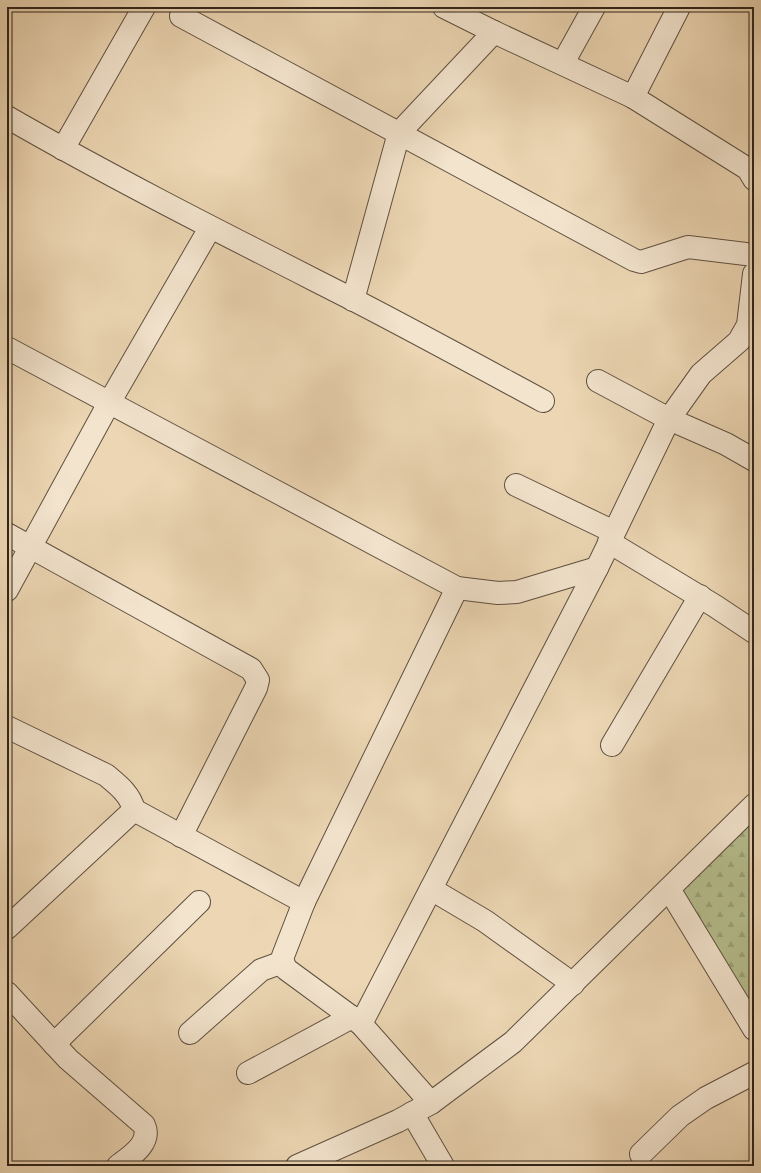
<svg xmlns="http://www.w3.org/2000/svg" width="761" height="1173" viewBox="0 0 761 1173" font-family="Alegreya,serif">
<defs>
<pattern id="forest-firs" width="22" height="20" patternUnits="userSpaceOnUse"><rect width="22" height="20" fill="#b6be8e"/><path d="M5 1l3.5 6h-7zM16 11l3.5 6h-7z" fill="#9da37a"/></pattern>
</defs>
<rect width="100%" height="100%" fill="#ecd6b3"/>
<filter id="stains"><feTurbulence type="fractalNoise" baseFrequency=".005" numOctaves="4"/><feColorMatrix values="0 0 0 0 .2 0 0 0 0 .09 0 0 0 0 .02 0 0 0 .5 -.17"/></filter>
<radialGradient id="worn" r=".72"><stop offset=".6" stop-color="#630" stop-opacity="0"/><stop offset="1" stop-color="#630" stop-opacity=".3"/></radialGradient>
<path fill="url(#forest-firs)" stroke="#737154" d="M 754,821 L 754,1021 L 673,894 Z"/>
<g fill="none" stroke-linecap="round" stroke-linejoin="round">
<defs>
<g id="minor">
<path d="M 444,7 L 494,32 L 633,97 L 748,169 L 754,179"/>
<path d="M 181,16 L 634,260 L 641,262 L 688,247 L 754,255"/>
<path d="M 563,63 L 594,7"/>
<path d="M 633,97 L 679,7"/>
<path d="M 7,117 C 120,182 236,240 352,299 C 416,332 480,367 543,401"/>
<path d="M 63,149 L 144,7"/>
<path d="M 353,300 L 399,133 L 494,32"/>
<path d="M 7,348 L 457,588 L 498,593 L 517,592 L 597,568"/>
<path d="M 598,381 L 669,419 L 726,444 L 754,460"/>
<path d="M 516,485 L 614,532"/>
<path d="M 7,534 L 251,669 L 258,680 L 256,688 L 181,836"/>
<path d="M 609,542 L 715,606 L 754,632"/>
<path d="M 7,590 L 109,403 L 210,228"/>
<path d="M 7,727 L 106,775 C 118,785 130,794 134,810 L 7,928"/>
<path d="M 612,745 L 700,596"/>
<path d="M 134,810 L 304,902"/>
<path d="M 431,889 L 485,921 L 573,984"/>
<path d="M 669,889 L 754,1029"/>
<path d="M 7,993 L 68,1059 L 144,1125 C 152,1143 131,1156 118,1166"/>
<path d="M 361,1024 L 286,969 L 283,962 L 283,956 L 304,902 L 457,588"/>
<path d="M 190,1033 L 261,970 L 283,962"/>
<path d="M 54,1044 L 199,902"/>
<path d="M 248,1073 L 352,1017"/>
<path d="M 431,1103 L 361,1024 L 597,568 L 669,419 L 701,374 L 739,341 L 748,325 L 754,274"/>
<path d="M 412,1113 L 443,1166"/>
<path d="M 641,1154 L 680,1116 L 706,1098 L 754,1073"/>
<path d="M 297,1166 L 398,1121 L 431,1103 L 513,1042 L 754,805"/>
</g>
</defs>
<use href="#minor" stroke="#5f5040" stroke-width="24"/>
<use href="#minor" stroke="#f3e4ce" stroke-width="22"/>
</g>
<rect width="761" height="1173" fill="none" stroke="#ecd6b3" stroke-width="24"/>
<rect x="8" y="8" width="745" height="1157" fill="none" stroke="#30241a" stroke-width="2"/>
<rect x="12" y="12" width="737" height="1149" fill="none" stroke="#30241a"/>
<rect width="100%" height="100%" filter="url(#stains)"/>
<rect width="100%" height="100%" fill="url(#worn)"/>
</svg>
